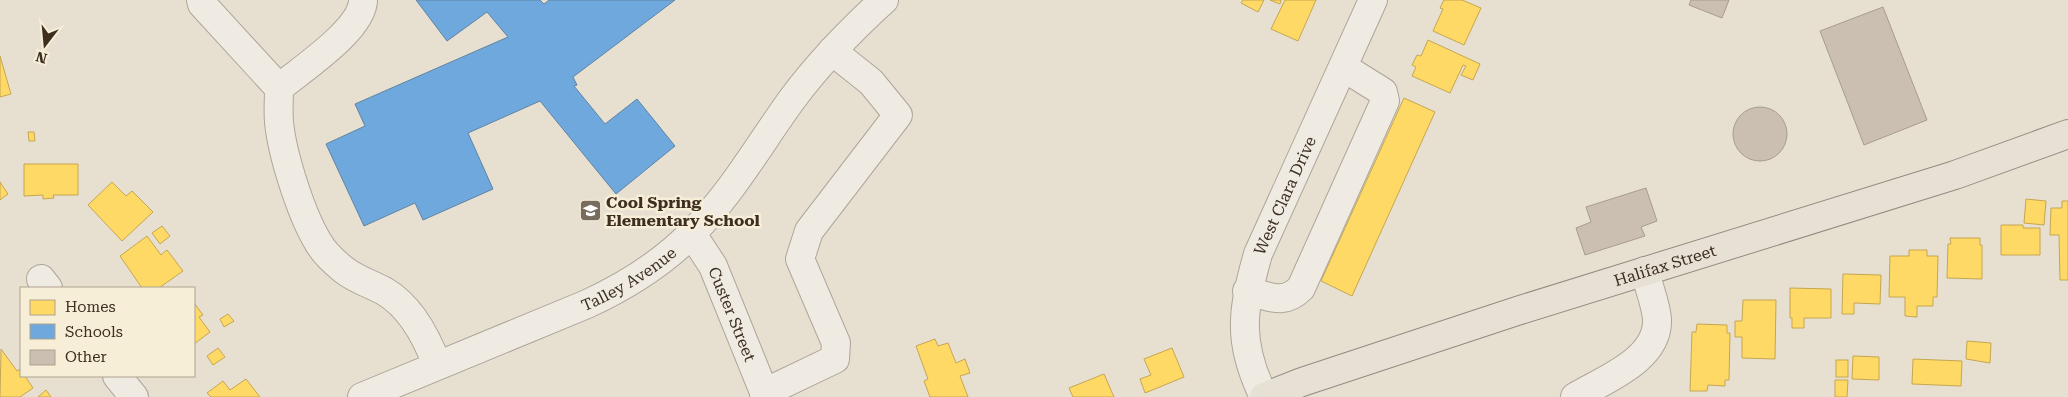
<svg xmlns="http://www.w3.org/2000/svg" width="2068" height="397" viewBox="0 0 2068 397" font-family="'Roboto Serif',serif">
<rect width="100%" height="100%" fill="#e7e0d1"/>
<g fill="#ffd966" stroke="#c5a651">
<path d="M 1243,0 L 1264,0 L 1258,12 L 1241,3 Z"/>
<path d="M 1270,0 L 1281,0 L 1280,4 Z"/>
<path d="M 1285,0 L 1316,0 L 1298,41 L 1271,29 Z"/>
<path d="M 1444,0 L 1462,0 L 1481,8 L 1464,45 L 1433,31 L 1443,9 L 1440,8 Z"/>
<path d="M 1428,40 L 1480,64 L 1473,80 L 1461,75 L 1466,66 L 1463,65 L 1450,93 L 1412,76 L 1416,67 L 1412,65 L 1417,55 L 1421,56 Z"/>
<path d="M 0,56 L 11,94 L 0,97 Z"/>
<path d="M 1404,98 L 1435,112 L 1352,296 L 1321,281 Z"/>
<path d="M 28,132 L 34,132 L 35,141 L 29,141 Z"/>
<path d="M 24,164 L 78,164 L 78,195 L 53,195 L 54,198 L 43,199 L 43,195 L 24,196 Z"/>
<path d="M 0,182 L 8,194 L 0,200 Z"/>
<path d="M 112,182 L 126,196 L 132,191 L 153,212 L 122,241 L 88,205 Z"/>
<path d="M 2026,199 L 2046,201 L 2044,225 L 2024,223 Z"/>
<path d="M 2062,201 L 2068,201 L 2068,280 L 2060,280 L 2059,235 L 2050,235 L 2051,208 L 2062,208 Z"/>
<path d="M 2001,225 L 2023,225 L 2023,228 L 2040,228 L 2040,255 L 2001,255 Z"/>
<path d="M 162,226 L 170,236 L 160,244 L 152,233 Z"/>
<path d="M 147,236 L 161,255 L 167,250 L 183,271 L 159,288 L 142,288 L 120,256 Z"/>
<path d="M 1950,238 L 1980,238 L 1980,245 L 1982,245 L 1982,279 L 1947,278 L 1948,244 L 1951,244 Z"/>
<path d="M 1909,250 L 1927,250 L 1927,256 L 1938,256 L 1937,297 L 1933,297 L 1933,306 L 1917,306 L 1917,317 L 1905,316 L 1905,297 L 1889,297 L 1890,256 L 1909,256 Z"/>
<path d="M 1843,274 L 1881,275 L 1880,304 L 1854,303 L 1854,314 L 1842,314 Z"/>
<path d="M 1790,288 L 1831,289 L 1831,318 L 1804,318 L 1804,328 L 1792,328 L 1792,318 L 1790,318 Z"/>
<path d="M 1743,300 L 1776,300 L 1775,359 L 1742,358 L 1742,337 L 1735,337 L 1735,321 L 1742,321 Z"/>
<path d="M 194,303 L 203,315 L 199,317 L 210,332 L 194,344 Z"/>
<path d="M 228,314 L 234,321 L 224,327 L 220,319 Z"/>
<path d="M 1697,324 L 1727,325 L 1727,333 L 1730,333 L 1729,380 L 1725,380 L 1725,386 L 1708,385 L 1707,391 L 1690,391 L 1692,332 L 1696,332 Z"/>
<path d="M 935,339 L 938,346 L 948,343 L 956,363 L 965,359 L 970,373 L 960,376 L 968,397 L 930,397 L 924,381 L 928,379 L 916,346 Z"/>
<path d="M 1967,341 L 1991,343 L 1990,363 L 1966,359 Z"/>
<path d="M 218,348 L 225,357 L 213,365 L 207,356 Z"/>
<path d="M 1172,348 L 1184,377 L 1145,393 L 1140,379 L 1151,375 L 1144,359 Z"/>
<path d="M 1,349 L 17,371 L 20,369 L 21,376 L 25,376 L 33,388 L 20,397 L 0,397 Z"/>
<path d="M 1853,356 L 1879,357 L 1879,380 L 1852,379 Z"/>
<path d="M 1913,359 L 1962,361 L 1961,386 L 1912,384 Z"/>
<rect x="1836" y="360" width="12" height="17"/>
<path d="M 1104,374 L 1114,397 L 1073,397 L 1069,388 Z"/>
<path d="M 246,379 L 260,397 L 211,397 L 207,393 L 223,381 L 230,390 Z"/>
<path d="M 1835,380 L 1848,380 L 1847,397 L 1835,397 Z"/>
<path d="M 46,390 L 51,397 L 38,397 Z"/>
</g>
<path fill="#6fa8dc" stroke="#6083a4" d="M 416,0 L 540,0 L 544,4 L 549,0 L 675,0 L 573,77 L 577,85 L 574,86 L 605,124 L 637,99 L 675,146 L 616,194 L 540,101 L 468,133 L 493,189 L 423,220 L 415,203 L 364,226 L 326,144 L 365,126 L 355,104 L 508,37 L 487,12 L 447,41 Z"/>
<g fill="#cbbfb2" stroke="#a89c90">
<path d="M 1691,0 L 1729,0 L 1722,18 L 1689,5 Z"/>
<path d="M 1883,7 L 1927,120 L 1864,145 L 1820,31 Z"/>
<circle cx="1760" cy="134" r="27"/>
<path d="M 1646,188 L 1657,221 L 1641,227 L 1645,236 L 1585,255 L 1576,228 L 1591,222 L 1586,207 Z"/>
</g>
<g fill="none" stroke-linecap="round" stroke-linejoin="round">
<defs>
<g id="minor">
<path d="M 201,0 L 202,4 L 279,88 C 279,99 278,111 279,122 C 282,154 301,214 318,242 C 324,253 334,262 344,270 C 355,279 371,284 384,291 C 410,306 427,338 437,365"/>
<path d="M 279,88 C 302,69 363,29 363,0"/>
<path id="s1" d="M 692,234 L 713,266 L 766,397"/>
<path d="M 41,279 L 48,288"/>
<path d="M 1247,291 C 1269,296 1283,306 1301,288 L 1385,101 L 1383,92 L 1343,67"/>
<path d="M 117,376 L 134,397"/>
<path d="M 764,393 L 835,359 L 836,343 L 800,259 L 809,231 L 898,115 L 871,82 L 832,51"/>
<path id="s2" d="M 362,397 L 587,304 C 626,286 663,263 693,232 C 733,192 760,143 793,98 C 820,62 851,30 884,0"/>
<path id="s3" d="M 1264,397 C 1237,342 1242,311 1258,254 L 1373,0"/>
<path d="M 1575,397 C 1603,380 1659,360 1657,319 C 1656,304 1648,286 1645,271"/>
</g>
<g id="major">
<path id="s4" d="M 1264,397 L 1302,382 L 1517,311 L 1955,175 L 2068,134"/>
</g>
</defs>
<use href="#minor" stroke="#ada599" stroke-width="30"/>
<use href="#major" stroke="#928b80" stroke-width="30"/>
<use href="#minor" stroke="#efebe3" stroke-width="28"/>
<use href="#major" stroke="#e6e1d4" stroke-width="28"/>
</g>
<defs>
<symbol id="school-square" viewBox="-11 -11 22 22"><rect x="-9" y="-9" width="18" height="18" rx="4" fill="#786c5e" stroke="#f7eed8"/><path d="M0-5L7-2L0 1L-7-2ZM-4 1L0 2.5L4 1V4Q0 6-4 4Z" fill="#fff"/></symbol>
</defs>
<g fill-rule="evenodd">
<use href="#school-square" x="578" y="198" width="25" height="25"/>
</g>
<g text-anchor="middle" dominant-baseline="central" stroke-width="5" stroke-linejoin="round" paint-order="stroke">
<g font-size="16" fill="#3d2e20" stroke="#f7eed8">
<text stroke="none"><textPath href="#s3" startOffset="212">West Clara Drive</textPath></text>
<text stroke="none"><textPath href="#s4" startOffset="422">Halifax Street</textPath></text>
<text stroke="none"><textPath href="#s2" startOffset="292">Talley Avenue</textPath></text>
<text stroke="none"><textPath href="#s1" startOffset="90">Custer Street</textPath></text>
</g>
<g font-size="16" font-weight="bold" fill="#3d2e20" stroke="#f7eed8" text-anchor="start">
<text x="606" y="202">Cool Spring<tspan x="606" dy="18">Elementary School</tspan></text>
</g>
</g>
<rect x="20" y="287" width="175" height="90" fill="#f7eed8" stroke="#ada18e"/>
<rect x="30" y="300" width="25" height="15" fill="#ffd966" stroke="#ada18e"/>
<text x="65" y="312" font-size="15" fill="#3d2e20">Homes</text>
<rect x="30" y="324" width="25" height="15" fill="#6fa8dc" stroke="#ada18e"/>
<text x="65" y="337" font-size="15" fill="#3d2e20">Schools</text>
<rect x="30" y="350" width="25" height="15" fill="#cbbfb2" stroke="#ada18e"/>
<text x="65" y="362" font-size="15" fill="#3d2e20">Other</text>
<g transform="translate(45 45) rotate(196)" stroke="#f7eed8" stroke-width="4" paint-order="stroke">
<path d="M0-4L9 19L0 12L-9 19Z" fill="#3d2e20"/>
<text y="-8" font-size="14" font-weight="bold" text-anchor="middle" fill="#3d2e20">N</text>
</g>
</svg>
